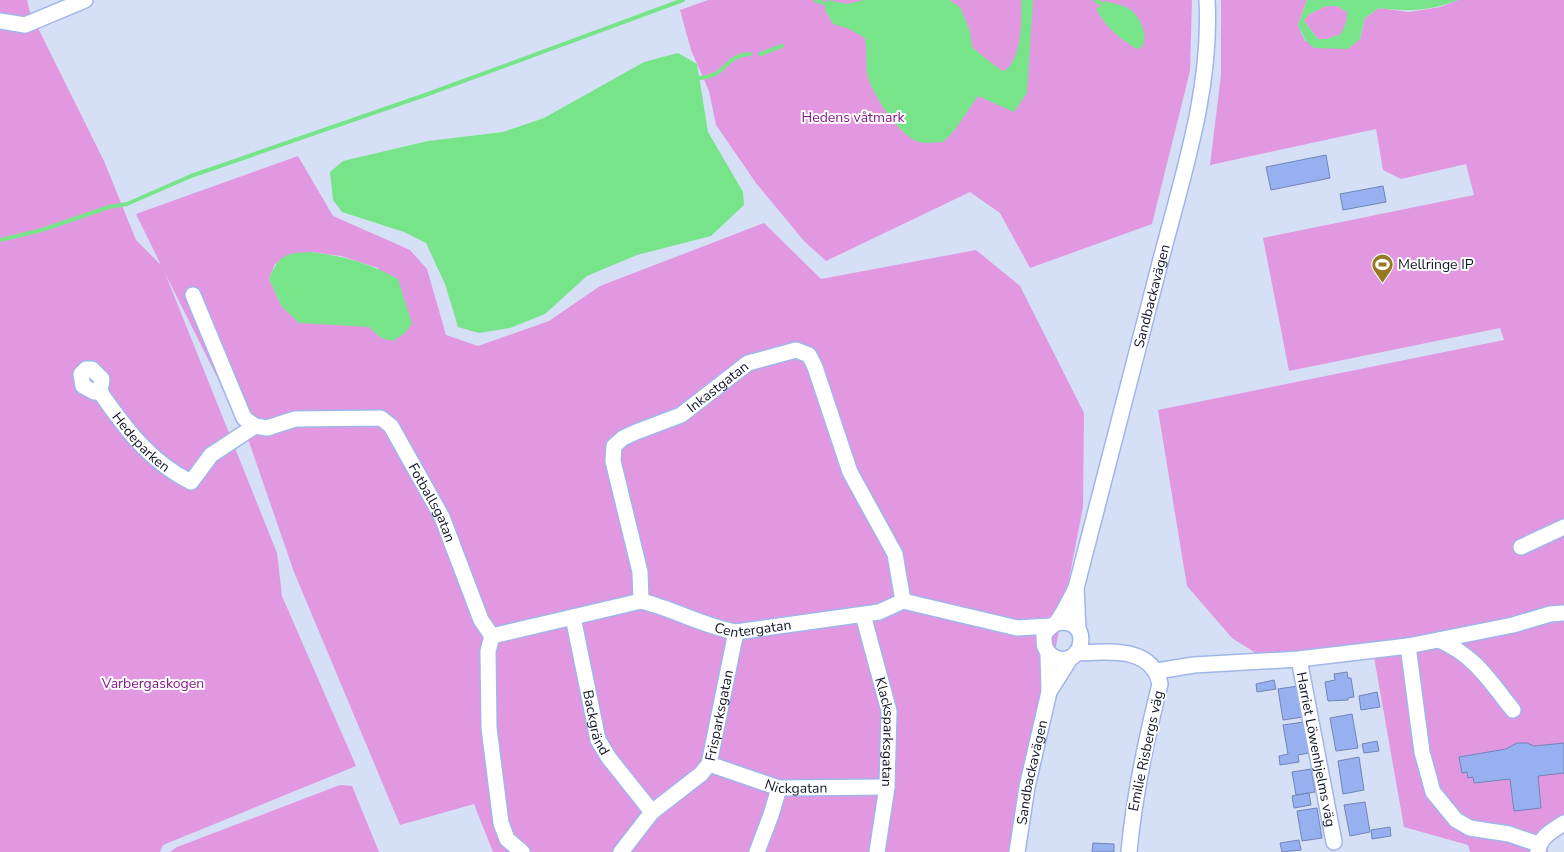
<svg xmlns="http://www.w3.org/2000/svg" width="1564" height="852" viewBox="0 0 1564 852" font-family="'Nunito Sans',sans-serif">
<rect width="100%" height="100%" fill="#d5dff5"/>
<g fill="#e298e0" fill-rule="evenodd">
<path d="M 0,0 L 27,0 L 30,12 L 104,161 L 136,240 L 161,265 L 136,214 L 298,156 L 333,216 L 410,250 L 427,269 L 446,335 L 478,346 L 549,321 L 600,286 L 764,223 L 821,279 L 976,250 L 1020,286 L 1084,413 L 1083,507 L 1016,852 L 493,852 L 474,804 L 400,825 L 294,572 L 248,439 L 165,273 L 277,553 L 282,596 L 356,766 L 163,845 L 160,852 L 0,852 ZM 311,252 L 341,256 L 378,268 L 381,338 L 370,327 L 350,324 L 282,307 L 269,279 L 275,264 Z"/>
<path d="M 708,0 L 1192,0 L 1190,71 L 1152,224 L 1030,268 L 1000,213 L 970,192 L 826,261 L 804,241 L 756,183 L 716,125 L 709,91 L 691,50 L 680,10 Z"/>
<path d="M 1221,0 L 1307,0 L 1298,25 L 1305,41 L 1360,39 L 1365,18 L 1379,8 L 1409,12 L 1440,7 L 1458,0 L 1564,0 L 1564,829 L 1548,845 L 1548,852 L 1470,852 L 1468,845 L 1404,827 L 1374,657 L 1279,668 L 1232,638 L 1187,586 L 1158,410 L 1504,340 L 1500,328 L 1289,371 L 1263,238 L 1474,195 L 1466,164 L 1401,179 L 1383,170 L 1376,129 L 1210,165 L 1221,75 Z"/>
<path d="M 1326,6 L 1337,6 L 1348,12 L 1347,20 L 1342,34 L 1327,39 L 1318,39 L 1304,21 L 1308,15 Z"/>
<path d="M 340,785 L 352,786 L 379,852 L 170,852 L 177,847 Z"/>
</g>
<g fill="#78e48a" fill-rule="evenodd">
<path d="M 827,0 L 847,4 L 864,0 L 949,0 L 960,7 L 970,31 L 972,47 C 979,53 998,69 1004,71 C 1022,61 1022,19 1021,0 L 1033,0 L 1027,93 L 1014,112 L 978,96 L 954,131 L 943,142 C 936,142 926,144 919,142 C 901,138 870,92 867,73 C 866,63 867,50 865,38 L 847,28 L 833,24 L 825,10 Z"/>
<path d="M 1307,0 L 1458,0 C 1429,11 1410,12 1379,8 L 1365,18 L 1360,39 L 1348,49 L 1314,48 L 1305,40 L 1298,25 ZM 1326,6 L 1337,6 L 1347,12 L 1347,20 L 1341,34 L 1327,39 L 1318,39 L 1304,21 L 1308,15 Z"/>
<path d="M 1105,1 C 1112,3 1122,5 1128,8 C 1140,15 1149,35 1142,47 L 1137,49 C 1121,40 1103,25 1096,8 L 1100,7 Z"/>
<path d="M 678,53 L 697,64 L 708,132 L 743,192 L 744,205 L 711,236 L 637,255 L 587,276 L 545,314 L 510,328 L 479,333 L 458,327 L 445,284 L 426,243 L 404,232 L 342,212 L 333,200 L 330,172 L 343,161 L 428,141 L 503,132 L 544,118 L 644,62 Z"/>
<path d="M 311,252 C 343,256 370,263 398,279 L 412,324 L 405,333 L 393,341 L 381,338 L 369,327 L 299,323 L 282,307 L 269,279 C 279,254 286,253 311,252 Z"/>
</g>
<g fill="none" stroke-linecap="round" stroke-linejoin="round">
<g stroke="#78e48a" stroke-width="4">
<path d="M 815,0 L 828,5"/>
<path d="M 1095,0 L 1102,4"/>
<path d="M 760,54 L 782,46"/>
<path d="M 699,78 C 729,76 722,56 750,54"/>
<path d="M 0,240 L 42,230 L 109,207 L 127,204 L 191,176 L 428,94 L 683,0"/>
</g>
</g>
<g fill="#97b0f0" stroke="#7185b7">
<path d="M 1326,155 L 1330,178 L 1271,190 L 1266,167 Z"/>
<path d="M 1383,186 L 1386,202 L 1343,210 L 1340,194 Z"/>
<path d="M 1347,672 L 1348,678 L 1351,678 L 1354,697 L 1348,698 L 1348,700 L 1328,701 L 1325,682 L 1335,680 L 1334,674 Z"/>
<path d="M 1274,680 L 1276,689 L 1257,692 L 1256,684 Z"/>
<path d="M 1298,686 L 1303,717 L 1283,720 L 1278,689 Z"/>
<path d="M 1377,692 L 1380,707 L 1361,710 L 1359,696 Z"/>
<path d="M 1352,714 L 1358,748 L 1336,751 L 1330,718 Z"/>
<path d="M 1304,722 L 1309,753 L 1298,755 L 1299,762 L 1280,765 L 1279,756 L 1288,754 L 1283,725 Z"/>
<path d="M 1377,741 L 1379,751 L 1364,753 L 1362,744 Z"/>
<path d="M 1517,743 L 1527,743 L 1534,746 L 1564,743 L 1564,773 L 1538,776 L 1541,808 L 1514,811 L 1510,779 L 1474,783 L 1473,777 L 1468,778 L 1467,772 L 1462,773 L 1459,757 L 1506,749 Z"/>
<path d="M 1359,757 L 1364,790 L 1343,794 L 1338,761 Z"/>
<path d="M 1311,769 L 1315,792 L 1296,795 L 1292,772 Z"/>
<path d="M 1309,793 L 1311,805 L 1294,808 L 1292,796 Z"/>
<path d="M 1365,802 L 1370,832 L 1350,836 L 1344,805 Z"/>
<path d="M 1317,808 L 1322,838 L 1302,841 L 1297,811 Z"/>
<path d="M 1390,827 L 1391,836 L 1372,839 L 1371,830 Z"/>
<path d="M 1299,840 L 1301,850 L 1282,852 L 1280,843 Z"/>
<path d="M 1093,843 L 1114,844 L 1114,852 L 1092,852 Z"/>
</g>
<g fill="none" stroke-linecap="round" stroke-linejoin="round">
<defs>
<g id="minor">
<path d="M 0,21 L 25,25 L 85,0"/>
<path id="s1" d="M 193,295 L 244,418 L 255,426 L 267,428 L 295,419 L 381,418 L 391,426 L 442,517 L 481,620 L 492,636 L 488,651 L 489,728 L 501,823 L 507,839 L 522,852"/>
<path id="s2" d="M 100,392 L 94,392 L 83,386 L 81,374 L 86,369 L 92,369 L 102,379 L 100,392 C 125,428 150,462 191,482 L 211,455 L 255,426"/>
<path d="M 1521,547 L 1564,527"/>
<path d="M 1076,588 L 1078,629"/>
<path id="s3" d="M 641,601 L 640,572 L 613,461 L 614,446 L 623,438 L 636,432 L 681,415 L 748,363 L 796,350 L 809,355 L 815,367 L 850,472 L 895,554 L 903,601"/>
<path id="s4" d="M 863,615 L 889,711 L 887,787 L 877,852"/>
<path id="s5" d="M 573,617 L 598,740 L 609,758 L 652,812"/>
<path id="s6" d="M 1056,623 C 1093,615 1085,669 1056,658 C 1051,656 1047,652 1045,647 C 1044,644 1044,639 1044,636 C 1046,628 1052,627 1057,622 C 1064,612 1070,599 1076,588 C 1104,480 1132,371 1160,263 C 1182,178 1212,89 1207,0"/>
<path id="s7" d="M 492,636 L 641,601 C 674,609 703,626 736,632 L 879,612 L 903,601 L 1017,628 L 1051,626"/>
<path d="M 1439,640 C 1475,656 1489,680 1513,710"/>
<path d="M 1408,646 L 1422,752 L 1433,792 L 1456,820 L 1470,828 L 1509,834 L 1538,844"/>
<path d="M 1076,653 C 1107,652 1152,645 1160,684 C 1146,740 1134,795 1129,852"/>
<path id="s8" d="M 1299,659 L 1334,842"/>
<path d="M 1157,671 L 1194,665 L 1299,659 L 1408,646 L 1513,625 L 1550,614 L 1564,613"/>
<path d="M 1049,692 L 1071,657"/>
<path id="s9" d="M 709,764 L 779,788 L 887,787"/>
<path id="s10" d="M 621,852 L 652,812 L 701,774 L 709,764 L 736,632"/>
<path d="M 757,852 L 771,815 L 779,788"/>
<path id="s11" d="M 1017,852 L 1027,787 L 1049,692 L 1048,652"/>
<path d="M 1538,852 C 1539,837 1552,831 1564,823"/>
</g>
</defs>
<use href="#minor" stroke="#a0b5ea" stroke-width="18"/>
<use href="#minor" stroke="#fff" stroke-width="15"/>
</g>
<defs>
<symbol id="stadium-pin" viewBox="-11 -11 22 30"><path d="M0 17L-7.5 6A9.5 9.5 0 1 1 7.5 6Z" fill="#987821" stroke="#fff"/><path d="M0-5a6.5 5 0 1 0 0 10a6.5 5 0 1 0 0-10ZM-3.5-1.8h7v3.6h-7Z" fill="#fff"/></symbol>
</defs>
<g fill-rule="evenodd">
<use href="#stadium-pin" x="1370" y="252" width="25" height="34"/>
</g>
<g text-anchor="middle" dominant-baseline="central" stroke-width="4" stroke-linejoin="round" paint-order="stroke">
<g font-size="14" fill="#89188a" stroke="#fff">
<text x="853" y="117">Hedens våtmark</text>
<text x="153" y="683">Varbergaskogen</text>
</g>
<g font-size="14" fill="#0f1629" stroke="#fff" text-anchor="start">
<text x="1398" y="264">Mellringe IP</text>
</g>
<g font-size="14" fill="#0f1629" stroke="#fff">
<text stroke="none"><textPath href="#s6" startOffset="459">Sandbackavägen</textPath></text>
<text stroke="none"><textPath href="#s3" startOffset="279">Inkastgatan</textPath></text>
<text stroke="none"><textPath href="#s2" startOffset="136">Hedeparken</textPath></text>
<text stroke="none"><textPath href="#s1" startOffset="374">Fotballsgatan</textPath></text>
<text stroke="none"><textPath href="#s7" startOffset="270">Centergatan</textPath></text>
<text stroke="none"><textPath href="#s10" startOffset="175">Frisparksgatan</textPath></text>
<text stroke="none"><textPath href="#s5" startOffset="108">Backgränd</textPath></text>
<text stroke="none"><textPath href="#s4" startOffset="120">Klacksparksgatan</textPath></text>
<text stroke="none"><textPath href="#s8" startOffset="92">Harriet Löwenhjelms väg</textPath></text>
<text transform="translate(1146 751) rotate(-78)">Emilie Risbergs väg</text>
<text stroke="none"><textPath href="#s11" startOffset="81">Sandbackavägen</textPath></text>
<text stroke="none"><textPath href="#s9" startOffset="91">Nickgatan</textPath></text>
</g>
</g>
</svg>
